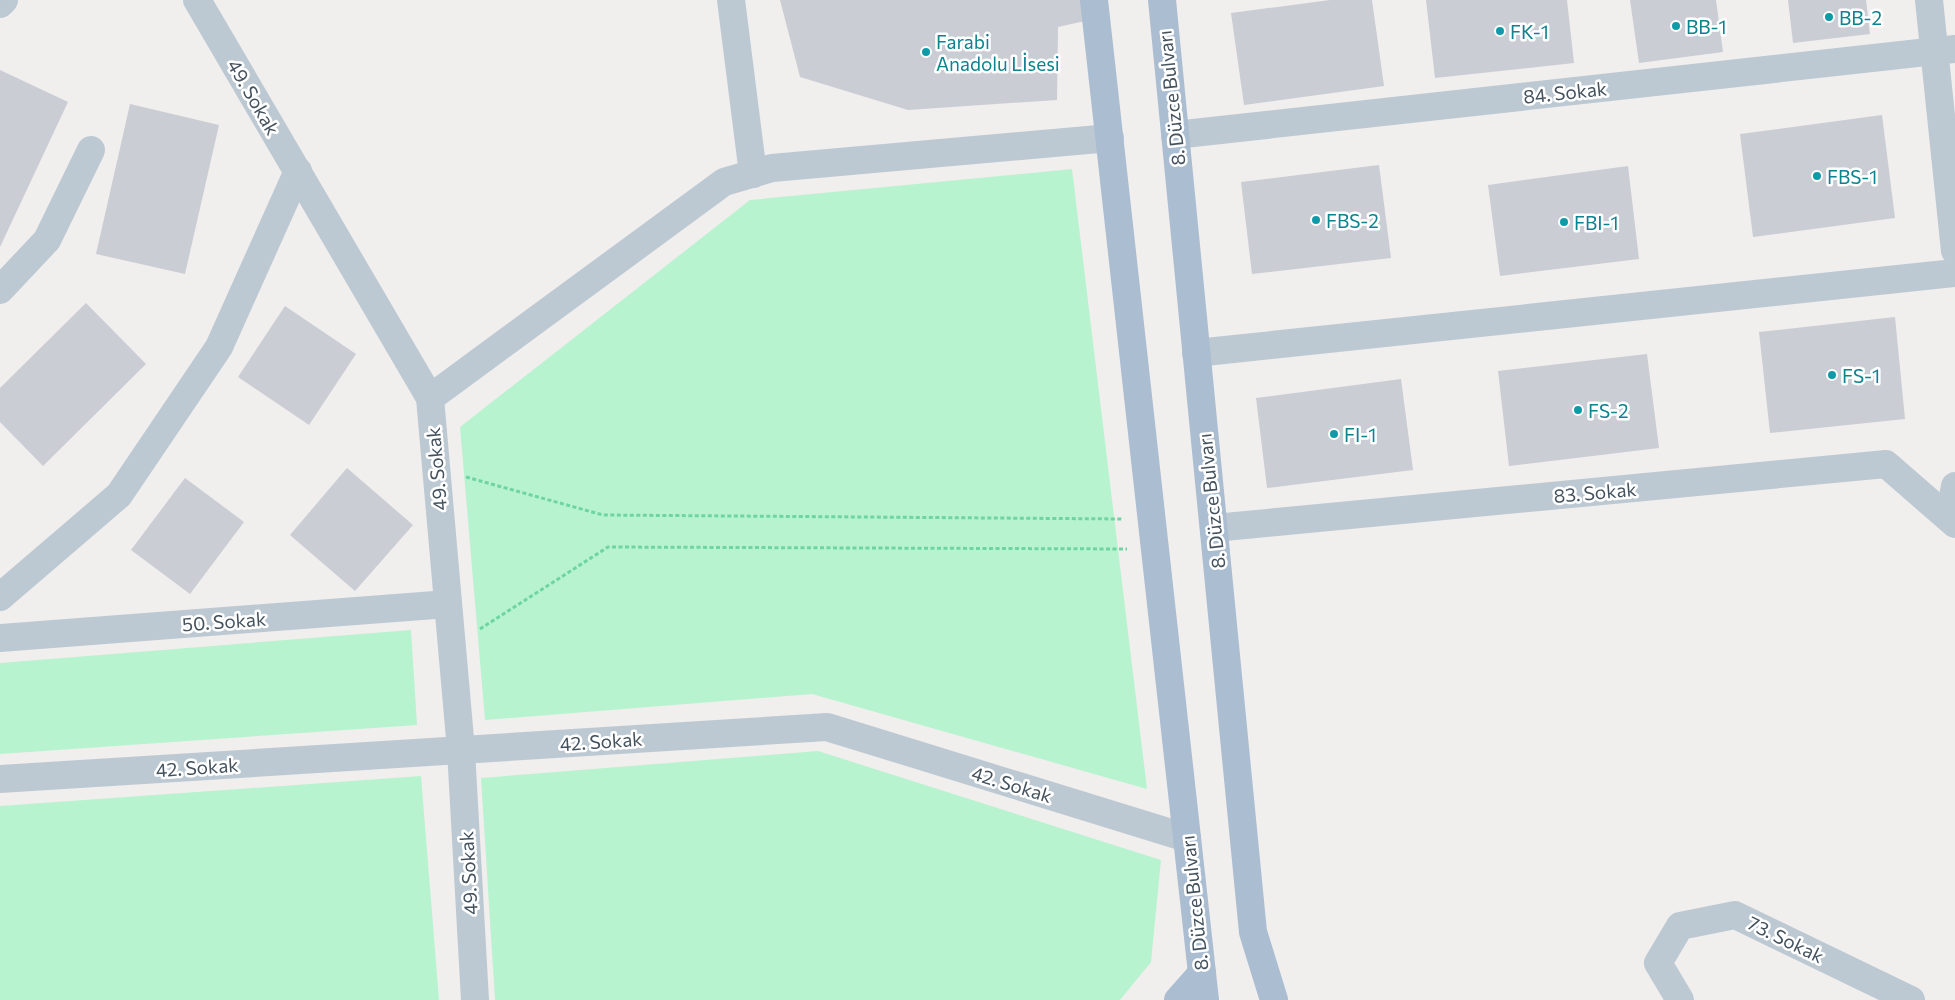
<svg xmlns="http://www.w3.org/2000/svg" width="1955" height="1000" viewBox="0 0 1955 1000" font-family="Commissioner,sans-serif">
<rect width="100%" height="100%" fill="#f1eeee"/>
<g fill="#b8f3cf">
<path d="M 1072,169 L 1147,789 L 812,694 L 485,720 L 460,427 L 750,200 Z"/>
<path d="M 411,630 L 417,725 L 0,754 L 0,663 Z"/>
<path d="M 818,751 L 1161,860 L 1151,962 L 1120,1000 L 495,1000 L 481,778 Z"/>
<path d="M 421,776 L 439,1000 L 0,1000 L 0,806 Z"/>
</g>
<g fill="#cacdd4">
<path d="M 780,0 L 1082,0 L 1085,21 L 1058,27 L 1057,100 L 908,110 L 800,77 Z"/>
<path d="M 1330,0 L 1372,0 L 1384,86 L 1244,105 L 1231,13 Z"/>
<path d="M 1426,0 L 1567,0 L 1574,63 L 1435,78 Z"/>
<path d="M 1630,0 L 1716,0 L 1723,52 L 1639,63 Z"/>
<path d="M 1788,0 L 1866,0 L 1870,34 L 1793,43 Z"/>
<path d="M 0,70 L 68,102 L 0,247 Z"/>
<path d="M 130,104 L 219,125 L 185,274 L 96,254 Z"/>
<path d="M 1882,115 L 1895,218 L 1753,237 L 1740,134 Z"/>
<path d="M 1379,165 L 1391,258 L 1252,274 L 1241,182 Z"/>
<path d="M 1628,166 L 1639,259 L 1500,276 L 1488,185 Z"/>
<path d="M 86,303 L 146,364 L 43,466 L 0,422 L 0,388 Z"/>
<path d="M 285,306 L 356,354 L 309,425 L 238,377 Z"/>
<path d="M 1895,317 L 1905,419 L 1770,433 L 1759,332 Z"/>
<path d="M 1647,354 L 1659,448 L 1509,466 L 1498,371 Z"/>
<path d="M 1401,379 L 1413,470 L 1267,488 L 1256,398 Z"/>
<path d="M 347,468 L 413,525 L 355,591 L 290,535 Z"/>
<path d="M 185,478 L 244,522 L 190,594 L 131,550 Z"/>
</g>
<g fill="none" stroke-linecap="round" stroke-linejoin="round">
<g stroke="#6dd4a2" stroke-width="3" stroke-dasharray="4 2.5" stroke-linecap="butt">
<path d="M 466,477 L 603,515 L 1122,519"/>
<path d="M 480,629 L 608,547 L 1127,549"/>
</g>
<g stroke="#bdc9d2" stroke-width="28">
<path d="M 197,0 L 430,398 L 461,750 L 475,1000"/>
<path d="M 731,0 L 753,174"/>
<path d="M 1929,0 L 1955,251"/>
<path d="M 0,4 L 4,0"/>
<path d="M 1175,135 L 1955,49"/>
<path d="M 0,290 L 47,240 L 91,150"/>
<path d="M 1196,353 L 1955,273"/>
<path d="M 430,398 L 724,182 L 772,168 L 1110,138"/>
<path d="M 1949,518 L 1955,486"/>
<path d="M 1214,528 L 1886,464 L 1955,524"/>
<path d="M 0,597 L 119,495 L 219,347 L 298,171"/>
<path d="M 0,638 L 448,604"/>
<path d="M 0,779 L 827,727 L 1187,838"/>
<path d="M 1680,1000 L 1658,963 L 1680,926 L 1735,915 L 1911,1000"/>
</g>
<g stroke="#abbdd0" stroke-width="28">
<path d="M 1094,0 L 1205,1000"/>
<path d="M 1162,0 L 1253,932 L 1274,1000"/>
<path d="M 1178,1000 L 1202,973"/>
</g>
</g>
<g fill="#0f9aa8" stroke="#fff" stroke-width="2">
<circle cx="1829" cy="17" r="5"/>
<circle cx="1676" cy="26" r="5"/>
<circle cx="1500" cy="31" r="5"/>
<circle cx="926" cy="52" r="5"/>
<circle cx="1817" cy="176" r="5"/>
<circle cx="1316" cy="220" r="5"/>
<circle cx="1564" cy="222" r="5"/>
<circle cx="1832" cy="375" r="5"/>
<circle cx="1578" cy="410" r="5"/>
<circle cx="1334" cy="434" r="5"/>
</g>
<g text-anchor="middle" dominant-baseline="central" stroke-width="5" stroke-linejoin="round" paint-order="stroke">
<g font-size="19" fill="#0d838f" stroke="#fff" text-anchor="start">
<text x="1839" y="17">BB-2</text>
<text x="1686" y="26">BB-1</text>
<text x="1510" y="31">FK-1</text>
<text x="936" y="41">Farabi<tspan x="936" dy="22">Anadolu Lİsesi</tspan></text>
<text x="1827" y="176">FBS-1</text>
<text x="1326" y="220">FBS-2</text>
<text x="1574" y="222">FBI-1</text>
<text x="1842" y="375">FS-1</text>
<text x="1588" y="410">FS-2</text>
<text x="1344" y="434">FI-1</text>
</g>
<g font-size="19" fill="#44525e" stroke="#fff">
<text transform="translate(1565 92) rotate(-6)">84. Sokak</text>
<text transform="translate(254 97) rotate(60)">49. Sokak</text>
<text transform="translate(1171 98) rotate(-96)">8. Düzce Bulvarı</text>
<text transform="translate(436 469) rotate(-95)">49. Sokak</text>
<text transform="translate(1595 492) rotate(-5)">83. Sokak</text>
<text transform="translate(1211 501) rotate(-96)">8. Düzce Bulvarı</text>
<text transform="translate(224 621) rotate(-4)">50. Sokak</text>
<text transform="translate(601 741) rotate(-4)">42. Sokak</text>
<text transform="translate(197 767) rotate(-4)">42. Sokak</text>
<text transform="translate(1012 784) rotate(17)">42. Sokak</text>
<text transform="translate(468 873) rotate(-93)">49. Sokak</text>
<text transform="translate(1194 903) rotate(-96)">8. Düzce Bulvarı</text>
<text transform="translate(1786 939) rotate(26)">73. Sokak</text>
</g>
</g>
</svg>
